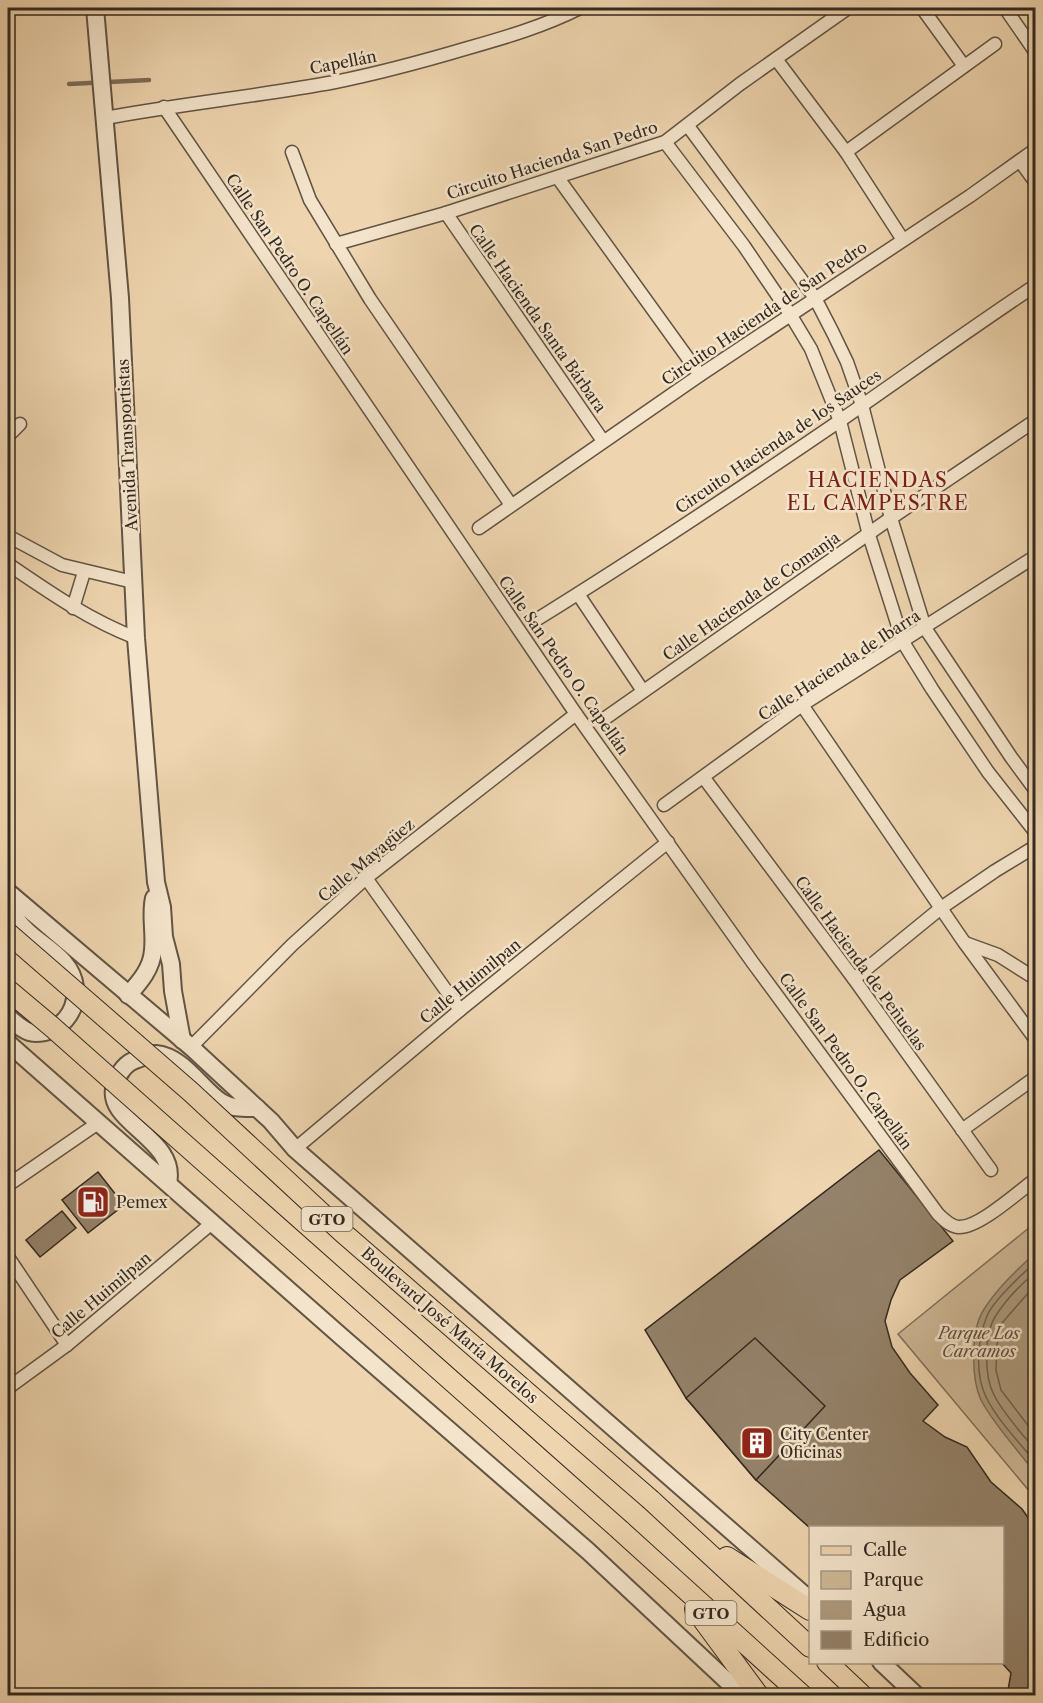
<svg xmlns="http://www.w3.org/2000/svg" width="1043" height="1703" viewBox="0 0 1043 1703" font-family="'Libre Caslon Text',serif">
<rect width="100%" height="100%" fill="#eed5af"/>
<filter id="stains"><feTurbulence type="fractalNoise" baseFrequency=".00333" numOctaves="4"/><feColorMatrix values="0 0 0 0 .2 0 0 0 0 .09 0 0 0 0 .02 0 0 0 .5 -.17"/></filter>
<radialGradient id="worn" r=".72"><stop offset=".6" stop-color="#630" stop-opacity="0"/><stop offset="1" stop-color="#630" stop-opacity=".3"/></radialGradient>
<path fill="#ceb897" stroke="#80705c" stroke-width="1.5" d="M 1035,1223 L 1035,1498 L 898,1334 Z"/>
<path fill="#ae9b7e" stroke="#7d6d58" stroke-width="1.5" d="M 1035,1253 L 1035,1473 C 1018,1450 994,1425 981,1400 C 971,1379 971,1330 983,1311 C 996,1289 1017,1270 1035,1253 Z"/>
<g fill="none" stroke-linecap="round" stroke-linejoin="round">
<g stroke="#70624f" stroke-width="1.5">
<path d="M 1036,1262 C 1023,1273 993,1301 987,1316 C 977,1340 975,1374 986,1397 C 998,1421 1019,1442 1036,1463"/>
<path d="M 1036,1272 C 1021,1284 1005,1301 995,1317 C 984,1335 984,1376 994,1395 C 1004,1415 1022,1433 1036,1451"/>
<path d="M 1036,1284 L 1002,1323 L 997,1345 L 996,1370 L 1001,1390 L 1036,1436"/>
</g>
<path stroke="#7d6d58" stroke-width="4.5" d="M 69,84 L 149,80"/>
</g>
<g fill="#94826a" stroke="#332920" stroke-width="1.5">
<path d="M 879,1150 L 953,1241 L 900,1280 L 891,1300 L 885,1321 L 892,1347 L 910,1373 L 938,1405 L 923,1421 L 945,1437 L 967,1447 L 991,1482 L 1022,1509 L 1036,1529 L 1036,1696 L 1007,1696 L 1011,1673 L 1001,1662 L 1002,1528 L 810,1528 L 756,1480 L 686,1398 L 645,1330 Z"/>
<path d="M 98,1172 L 124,1205 L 88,1233 L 62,1200 Z"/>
<path d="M 62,1211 L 76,1228 L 40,1257 L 26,1240 Z"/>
<path d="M 755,1338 L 825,1406 L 756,1480 L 686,1398 Z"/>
</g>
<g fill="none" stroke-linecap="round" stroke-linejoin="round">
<defs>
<g id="minor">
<path d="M 922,8 L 964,66"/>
<path d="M 1005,8 L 1036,53"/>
<path d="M 776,59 L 846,152 L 903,240"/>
<path d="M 164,107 L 576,714 L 753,963 L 938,1214 C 944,1220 950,1226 958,1227 C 978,1229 1019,1191 1036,1179"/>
<path d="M 105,118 C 181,104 259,96 335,82 C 380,73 424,61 468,48 C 507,37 544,26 580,8"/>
<path d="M 688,126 L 815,298 L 833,333 L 847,362 L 862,405 L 891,518 L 925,628 L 1011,757 L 1036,791"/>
<path d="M 665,142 L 744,246 L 790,314 L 811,349 L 840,421 L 869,535 L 903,642 L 932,689 L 988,772 L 1036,833"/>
<path d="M 292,152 L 310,200 L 370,299 L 511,505"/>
<path d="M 846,152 L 995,44"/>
<path d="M 1020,161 L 1036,183"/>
<path d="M 558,178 L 700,375"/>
<path d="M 446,213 L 603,441"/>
<path d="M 336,244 L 446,213 L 665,142 L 740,84 L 848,8"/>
<path d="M 8,436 L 20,424"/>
<path d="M 479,528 L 700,375 L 970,196 L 1036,149"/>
<path d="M 8,536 L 62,565 L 133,582"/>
<path d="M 8,564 C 49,592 89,620 136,638"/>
<path d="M 578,594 L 643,691"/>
<path d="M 73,608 L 84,572"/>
<path d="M 536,620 C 639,556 740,489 841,420 C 906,375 970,329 1036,285"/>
<path d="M 802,705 L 964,942 L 1036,1040"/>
<path d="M 604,719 L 891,518 L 1036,420"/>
<path d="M 704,778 L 854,979 L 991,1170"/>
<path d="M 664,805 L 802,705 L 1036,556"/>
<path d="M 366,878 L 460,1010"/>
<path d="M 965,943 L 998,955 L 1036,979"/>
<path d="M 854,979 L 941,908 L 995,871 L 1036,846"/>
<path d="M 191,1047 L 292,945 L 366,878 L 576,714"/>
<path d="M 962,1130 L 1036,1077"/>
<path d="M 295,1149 L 460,1010 L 668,842"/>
<path d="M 8,1185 L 98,1123"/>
<path d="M 8,1257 L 67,1345"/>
<path d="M 8,1388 L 67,1345 L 212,1223"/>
</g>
<g id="tertiary">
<path d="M 95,8 L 120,298 L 136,638 L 156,882 L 162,907 L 164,937 L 171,964 L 173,991 L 182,1040"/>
<path d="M 8,892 L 191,1047 L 271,1121 L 295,1149 L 810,1600"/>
<path d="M 128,995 C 140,982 152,968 153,950 C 155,932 150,915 154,898"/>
<path d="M 8,1017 C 15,1023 25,1033 35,1033 C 61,1033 78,1011 75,987 C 71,954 35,945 18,921 C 12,914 12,904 11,895"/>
<path d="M 8,1043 L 343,1338 L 588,1551 L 743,1696"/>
<path d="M 168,1183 C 178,1138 103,1122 115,1085 C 118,1073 126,1062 138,1059 C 143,1057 150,1054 156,1054 C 184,1057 200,1088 221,1102 C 232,1109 245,1108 257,1108"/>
<path d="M 881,1662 L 917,1696"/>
</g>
<g id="primary">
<path d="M 651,1500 L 810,1647"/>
<path d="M 620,1530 L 803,1696"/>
<path d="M 727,1557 L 810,1610"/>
<path d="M 695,1609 L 759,1696"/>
<path d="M 827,1662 L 863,1696"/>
</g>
</defs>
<use href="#minor" stroke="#625444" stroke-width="15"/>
<use href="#tertiary" stroke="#625444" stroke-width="20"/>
<use href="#primary" stroke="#332920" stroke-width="22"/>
<use href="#minor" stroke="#f4e4cb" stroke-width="12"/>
<use href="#tertiary" stroke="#f4e4cb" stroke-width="16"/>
<use href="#primary" stroke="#eed5af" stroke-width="20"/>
<defs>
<g id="primary-bridge">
<path d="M 8,933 L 191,1092 L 342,1232 L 651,1500"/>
<path d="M 8,990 L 51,1026 L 620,1530"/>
</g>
</defs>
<use href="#primary-bridge" stroke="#332920" stroke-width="22" stroke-linecap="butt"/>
<use href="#primary-bridge" stroke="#eed5af" stroke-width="20"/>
</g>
<defs>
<symbol id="fuel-square" viewBox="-11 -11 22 22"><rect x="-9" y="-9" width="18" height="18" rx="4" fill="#8f2418" stroke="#f4e4cb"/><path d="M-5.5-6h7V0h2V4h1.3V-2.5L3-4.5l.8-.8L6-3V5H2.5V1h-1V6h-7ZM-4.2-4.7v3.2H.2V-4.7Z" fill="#fff"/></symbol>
<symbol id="building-square" viewBox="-11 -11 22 22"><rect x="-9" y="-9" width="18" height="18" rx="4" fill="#8f2418" stroke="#f4e4cb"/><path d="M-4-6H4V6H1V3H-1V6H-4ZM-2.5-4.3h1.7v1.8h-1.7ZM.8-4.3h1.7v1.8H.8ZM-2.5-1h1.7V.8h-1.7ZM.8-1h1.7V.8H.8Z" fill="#fff"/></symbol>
</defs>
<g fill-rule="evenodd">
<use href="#fuel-square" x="74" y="1183" width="38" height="38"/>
<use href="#building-square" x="738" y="1424" width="38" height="38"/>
</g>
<g text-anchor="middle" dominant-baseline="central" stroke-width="5" stroke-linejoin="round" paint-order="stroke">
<g fill="#f4e4cb" stroke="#6d6153" stroke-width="1.5">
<rect x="301.5" y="1207" width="51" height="24" rx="4.5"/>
<rect x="685.5" y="1601" width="51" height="24" rx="4.5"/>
</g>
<g font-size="15" font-weight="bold" fill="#332920">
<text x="327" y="1219">GTO</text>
<text x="711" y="1613">GTO</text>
</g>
<g font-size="16" fill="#332920" stroke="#f4e4cb">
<text transform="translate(343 62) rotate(-11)">Capellán</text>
<text transform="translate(552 160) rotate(-18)">Circuito Hacienda San Pedro</text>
<text transform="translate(290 264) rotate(56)">Calle San Pedro O. Capellán</text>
<text transform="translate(764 313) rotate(-34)">Circuito Hacienda de San Pedro</text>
<text transform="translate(538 318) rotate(55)">Calle Hacienda Santa Bárbara</text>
<text transform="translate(778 441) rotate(-34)">Circuito Hacienda de los Sauces</text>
<text transform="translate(127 445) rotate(-93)">Avenida Transportistas</text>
<text transform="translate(751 596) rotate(-35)">Calle Hacienda de Comanja</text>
<text transform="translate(564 665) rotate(55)">Calle San Pedro O. Capellán</text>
<text transform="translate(839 665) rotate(-33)">Calle Hacienda de Ibarra</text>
<text transform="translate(366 860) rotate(-40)">Calle Mayagüez</text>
<text transform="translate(861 963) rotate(54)">Calle Hacienda de Peñuelas</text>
<text transform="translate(470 981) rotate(-39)">Calle Huimilpan</text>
<text transform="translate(846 1061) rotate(54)">Calle San Pedro O. Capellán</text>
<text transform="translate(101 1295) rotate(-40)">Calle Huimilpan</text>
<text transform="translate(450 1325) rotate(41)">Boulevard José María Morelos</text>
</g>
<g font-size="16" fill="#332920" stroke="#f4e4cb" text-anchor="start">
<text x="116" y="1202">Pemex</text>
<text x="780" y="1434">City Center<tspan x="780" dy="18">Oficinas</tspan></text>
</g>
<g font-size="16" font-style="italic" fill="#5a4d3e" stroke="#f4e4cb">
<text x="979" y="1333">Parque Los<tspan x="979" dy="18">Carcamos</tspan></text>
</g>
<g font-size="20" letter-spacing="1.5" fill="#7a1f14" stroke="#f4e4cb">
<text x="878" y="480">HACIENDAS<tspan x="878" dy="23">EL CAMPESTRE</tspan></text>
</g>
</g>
<rect width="1043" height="1703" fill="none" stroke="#eed5af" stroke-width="30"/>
<rect x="9" y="9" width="1025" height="1685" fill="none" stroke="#332920" stroke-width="3"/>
<rect x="15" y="15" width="1013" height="1673" fill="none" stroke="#332920" stroke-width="1.5"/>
<rect x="809" y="1526" width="195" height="138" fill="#f4e4cb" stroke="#a79987" stroke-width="1.5"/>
<rect x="821" y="1546" width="30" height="9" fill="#eed5af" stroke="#a79987" stroke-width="1.5"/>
<text x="863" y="1556" font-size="18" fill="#332920">Calle</text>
<rect x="821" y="1571" width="30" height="18" fill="#ceb897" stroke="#a79987" stroke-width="1.5"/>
<text x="863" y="1586" font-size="18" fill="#332920">Parque</text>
<rect x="821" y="1601" width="30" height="18" fill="#ae9b7e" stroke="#a79987" stroke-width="1.5"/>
<text x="863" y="1616" font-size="18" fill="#332920">Agua</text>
<rect x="821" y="1631" width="30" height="18" fill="#94826a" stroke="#a79987" stroke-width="1.5"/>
<text x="863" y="1646" font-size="18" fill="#332920">Edificio</text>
<rect width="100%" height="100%" filter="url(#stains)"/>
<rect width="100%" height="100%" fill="url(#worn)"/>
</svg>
